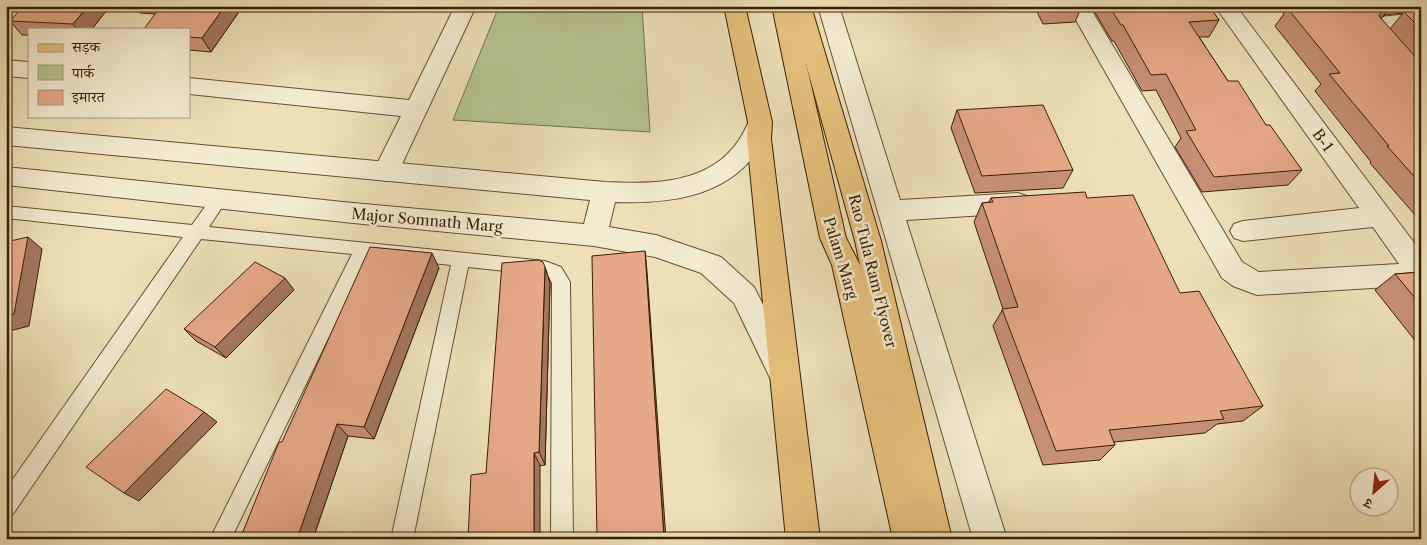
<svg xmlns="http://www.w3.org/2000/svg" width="1427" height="545" viewBox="0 0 1427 545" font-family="'Libre Caslon Text','Noto Serif Devanagari',serif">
<rect width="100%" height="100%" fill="#ede0b8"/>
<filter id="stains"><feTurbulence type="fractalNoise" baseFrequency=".004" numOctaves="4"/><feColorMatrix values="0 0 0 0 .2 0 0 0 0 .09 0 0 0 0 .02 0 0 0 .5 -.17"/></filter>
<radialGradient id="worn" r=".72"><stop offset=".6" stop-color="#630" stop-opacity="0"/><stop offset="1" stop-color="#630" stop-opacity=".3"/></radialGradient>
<path fill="#b5c391" stroke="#76714a" d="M 499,6 L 642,6 L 650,132 L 453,120 Z"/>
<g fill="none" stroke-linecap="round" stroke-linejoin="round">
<defs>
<path id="service" d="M 220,192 L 226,194 L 228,198 L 209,227 L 545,261 L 561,267 L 570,282 L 573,539 L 551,539 L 552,283 L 549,277 L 544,275 L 468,267 L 413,539 L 391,539 L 451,265 L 368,256 L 231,539 L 210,539 L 352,254 L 201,239 L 13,514 L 6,517 L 6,489 L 183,237 L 6,218 L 6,206 L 192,225 L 214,194 Z"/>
<g id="minor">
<path d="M 455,6 L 476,6 L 395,179 L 386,181 L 377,179 L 373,172 L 401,116 L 189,94 L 189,78 L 409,100 Z"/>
<path d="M 818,6 L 839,6 L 900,200 L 1018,193 L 1027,196 L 1031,203 L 1027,210 L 1018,213 L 906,220 L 1007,539 L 973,539 Z"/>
<path d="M 1068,6 L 1089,6 L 1242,262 L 1259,272 L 1399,264 L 1373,227 L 1243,241 L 1234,238 L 1230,231 L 1234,224 L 1243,221 L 1359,208 L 1215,6 L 1236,6 L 1421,252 L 1421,285 L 1257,295 L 1233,286 L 1222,278 Z"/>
<path d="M 1421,13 L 1421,27 L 1387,29 L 1379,27 L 1376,22 L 1379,17 Z"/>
<path d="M 6,60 L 29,62 L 29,78 L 6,76 Z"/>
</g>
<path id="tertiary" d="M 760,114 L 768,116 L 772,122 C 767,133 763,144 756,153 C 724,198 666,204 615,202 L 609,227 L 656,235 L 721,257 L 754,287 L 798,373 L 794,382 L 783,386 L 772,382 L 734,303 L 701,273 L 655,257 L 594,246 L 353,223 L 6,185 L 6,167 L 353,203 L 584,224 L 590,200 L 6,145 L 6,127 L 605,182 C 653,184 709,185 739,140 C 744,133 747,124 752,116 Z"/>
<g id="primary">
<path d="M 724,6 L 745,6 L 772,122 L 771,139 L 820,539 L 786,539 L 747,139 L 748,122 Z"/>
<path d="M 772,6 L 793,6 L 846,238 L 860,265 L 927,539 L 893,539 L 832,265 L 820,238 Z"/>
</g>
<path id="trunk" d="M 790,6 L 811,6 L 881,241 L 952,539 L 918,539 L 855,241 Z"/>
</defs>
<use href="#service" stroke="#654f30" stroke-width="2"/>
<use href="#minor" stroke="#654f30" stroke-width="2"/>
<use href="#tertiary" stroke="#654f30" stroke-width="2"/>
<use href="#primary" stroke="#381f02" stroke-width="2"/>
<use href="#trunk" stroke="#381f02" stroke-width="2"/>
<use href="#service" fill="#f3ebd1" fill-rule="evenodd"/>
<use href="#minor" fill="#f3ebd1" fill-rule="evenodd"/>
<use href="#tertiary" fill="#f3ebd1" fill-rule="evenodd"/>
<use href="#primary" fill="#e6c07c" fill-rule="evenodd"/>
<use href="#trunk" fill="#e6c07c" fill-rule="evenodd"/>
</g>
<g fill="#c79076" stroke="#381f02" fill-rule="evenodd">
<path d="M 110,6 L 92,29 L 29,29 L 29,35 L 22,35 L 10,21 Z"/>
<path d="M 135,6 L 243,6 L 211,52 L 189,50 L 189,29 L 155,14 L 140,13 Z"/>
<path d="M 1034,6 L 1082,6 L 1075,22 L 1043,24 Z"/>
<path d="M 1091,6 L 1209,6 L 1219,20 L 1209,37 L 1199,37 L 1228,81 L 1266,125 L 1302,170 L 1288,185 L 1202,192 L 1175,147 L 1181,138 L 1156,90 L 1142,91 L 1114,41 L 1112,41 Z"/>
<path d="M 1278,6 L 1421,6 L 1421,222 L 1370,163 L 1371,162 L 1315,91 L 1321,84 L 1275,26 L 1284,14 ZM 1403,13 L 1390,29 L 1381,19 L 1385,15 Z"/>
<path d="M 957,110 L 1073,170 L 1063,188 L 975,193 L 951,128 Z"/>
<path d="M 991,198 L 1087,198 L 1180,293 L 1263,406 L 1243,421 L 1217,424 L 1205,433 L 1114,442 L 1115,445 L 1100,460 L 1043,465 L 993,326 L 1003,309 L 974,222 L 982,203 L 989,202 Z"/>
<path d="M 545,267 L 550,283 L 545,465 L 486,473 Z"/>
<path d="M 439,268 L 374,439 L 348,436 L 313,539 L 240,539 L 282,442 Z"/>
<path d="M 1421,272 L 1421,348 L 1375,290 L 1395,274 Z"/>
<path d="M 294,290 L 226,358 L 196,341 L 184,329 Z"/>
</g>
<g fill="#a27660" stroke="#381f02">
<path d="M 88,6 L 110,6 L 92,29 L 77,29 L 73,24 Z"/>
<path d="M 225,6 L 243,6 L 211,52 L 202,38 Z"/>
<path d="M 1390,8 L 1376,25 L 1367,27 L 1382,9 Z"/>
<path d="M 28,237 L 42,249 L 29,326 L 6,332 L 6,316 Z"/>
<path d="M 645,251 L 647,271 L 666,539 L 664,539 Z"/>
<path d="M 432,253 L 439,268 L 374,439 L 364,427 Z"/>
<path d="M 545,267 L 550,283 L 545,465 L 539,452 Z"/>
<path d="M 285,278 L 294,290 L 226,358 L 215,347 Z"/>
<path d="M 204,412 L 217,422 L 139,501 L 124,493 Z"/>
<path d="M 337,424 L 348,436 L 313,539 L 297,539 Z"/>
<path d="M 534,453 L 540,465 L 540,539 L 534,539 Z"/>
</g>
<g fill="#e7a889" stroke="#381f02">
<path d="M 23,6 L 88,6 L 73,24 L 10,21 Z"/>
<path d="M 161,6 L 225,6 L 202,38 L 189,37 L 189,29 L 144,29 Z"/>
<path d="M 1049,6 L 1075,6 L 1050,8 Z"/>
<path d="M 1109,6 L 1209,6 L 1219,20 L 1189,22 L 1228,81 L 1238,81 L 1266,125 L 1270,125 L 1302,170 L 1214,177 L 1186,131 L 1196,130 L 1166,74 L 1151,75 L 1123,25 L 1121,25 Z"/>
<path d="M 1304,6 L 1390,6 L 1390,8 L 1382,9 L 1379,16 L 1421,63 L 1421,184 L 1387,146 L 1389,146 L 1329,74 L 1340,73 L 1288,9 L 1305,7 Z"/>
<path d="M 1421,11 L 1421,29 L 1404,12 Z"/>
<path d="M 1043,105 L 1073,170 L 982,176 L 957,110 Z"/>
<path d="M 1085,192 L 1087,198 L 1133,195 L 1180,293 L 1199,291 L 1263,406 L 1220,411 L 1224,419 L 1109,430 L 1115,445 L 1056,451 L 1002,309 L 1018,307 L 982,203 L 993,202 L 991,198 Z"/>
<path d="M 28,237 L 14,314 L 6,316 L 6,242 Z"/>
<path d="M 370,247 L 432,253 L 364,427 L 337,424 L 297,539 L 240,539 L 279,442 L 282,442 Z"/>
<path d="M 645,251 L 664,539 L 597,539 L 592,256 Z"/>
<path d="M 538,260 L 543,262 L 545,267 L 539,452 L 534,453 L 534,539 L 468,539 L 471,475 L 486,473 L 502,263 Z"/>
<path d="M 255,262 L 285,278 L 215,347 L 184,329 Z"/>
<path d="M 1421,272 L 1421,305 L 1395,274 Z"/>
<path d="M 166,389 L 204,412 L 124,493 L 86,467 Z"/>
</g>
<g text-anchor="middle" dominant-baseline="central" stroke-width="5" stroke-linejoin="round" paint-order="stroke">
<g font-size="15" fill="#381f02" stroke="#f3ebd1">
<text transform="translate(1323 140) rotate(54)">B-1</text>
<text transform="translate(427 220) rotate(5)">Major Somnath Marg</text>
<text transform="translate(841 258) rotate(73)">Palam Marg</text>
<text transform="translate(873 271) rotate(76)">Rao Tula Ram Flyover</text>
</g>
</g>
<rect width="1427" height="545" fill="none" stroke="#ede0b8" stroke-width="25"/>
<rect x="8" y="8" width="1412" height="530" fill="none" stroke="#381f02" stroke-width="2.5"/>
<rect x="12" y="12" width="1402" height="520" fill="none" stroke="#381f02"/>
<rect x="28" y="28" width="162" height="90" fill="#f3ebd1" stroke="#a8997e"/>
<rect x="38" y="44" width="25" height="8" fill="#e6c07c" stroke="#a8997e"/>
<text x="72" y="52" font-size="15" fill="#381f02">सड़क</text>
<rect x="38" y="65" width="25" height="15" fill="#b5c391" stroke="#a8997e"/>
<text x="72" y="78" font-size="15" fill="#381f02">पार्क</text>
<rect x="38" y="90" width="25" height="15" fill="#e7a889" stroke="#a8997e"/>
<text x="72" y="102" font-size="15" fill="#381f02">इमारत</text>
<g transform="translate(1374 492) rotate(207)"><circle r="24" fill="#f3ebd1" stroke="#a8997e"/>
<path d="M0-4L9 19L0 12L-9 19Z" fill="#8f2418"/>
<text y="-8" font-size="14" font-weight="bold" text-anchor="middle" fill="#381f02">उ</text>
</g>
<rect width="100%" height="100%" filter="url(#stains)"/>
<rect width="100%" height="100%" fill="url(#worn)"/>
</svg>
